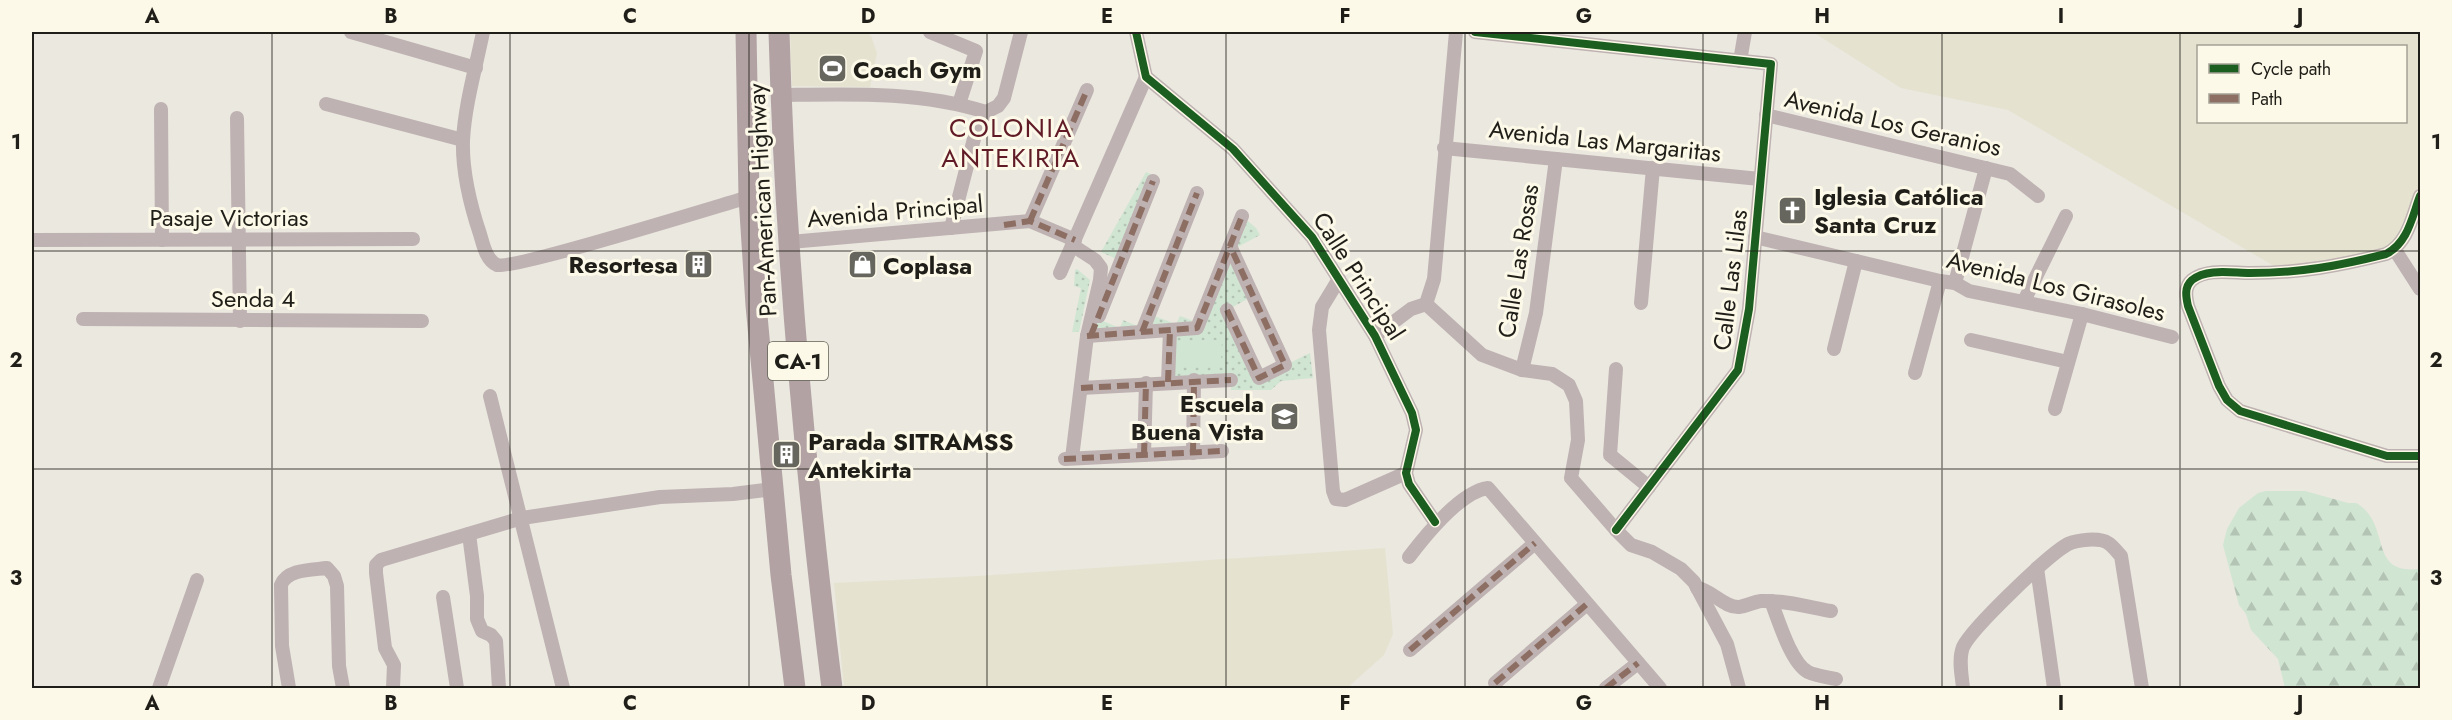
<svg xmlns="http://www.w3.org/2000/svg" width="2452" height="720" viewBox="0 0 2452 720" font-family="Jost,sans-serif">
<defs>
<pattern id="forest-firs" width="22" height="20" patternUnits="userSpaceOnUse" patternTransform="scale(1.5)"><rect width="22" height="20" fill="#d1e5d3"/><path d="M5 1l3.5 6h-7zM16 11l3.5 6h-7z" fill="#b3c4b4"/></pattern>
<pattern id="park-dots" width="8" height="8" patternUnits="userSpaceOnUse" patternTransform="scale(1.5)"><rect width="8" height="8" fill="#d1e5d3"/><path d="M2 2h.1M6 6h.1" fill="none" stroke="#b3c4b4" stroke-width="1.8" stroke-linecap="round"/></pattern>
</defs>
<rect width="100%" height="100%" fill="#eae8df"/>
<g fill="#e5e2d0" fill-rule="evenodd">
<path d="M 790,32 L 865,32 L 871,36 L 877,53 L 870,87 L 792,86 Z"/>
<path d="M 1815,32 L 2420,32 L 2420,196 L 2395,250 L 2286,273 L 2008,110 L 1901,88 L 1816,34 ZM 2198,46 L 2406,46 L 2406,122 L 2198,122 Z"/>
<path d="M 1385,548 L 1393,634 L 1384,655 L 1347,688 L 844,688 L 834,583 L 978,576 Z"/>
</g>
<path fill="url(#forest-firs)" d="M 2266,491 L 2305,491 L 2348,503 L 2356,503 C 2393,524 2366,575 2420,569 L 2420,688 L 2285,688 L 2278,659 L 2251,630 L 2246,614 L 2239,605 L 2223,545 L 2227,529 L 2239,508 L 2258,493 Z"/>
<g fill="url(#park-dots)">
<path d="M 1146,172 L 1155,176 L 1121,261 L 1101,252 Z"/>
<path d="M 1242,216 L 1256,228 L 1260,235 L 1232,250 L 1253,296 L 1227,310 L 1259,378 L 1310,353 L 1313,378 L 1281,381 L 1271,390 L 1231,390 L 1231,380 L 1168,382 L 1170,330 L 1091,335 L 1098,319 L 1120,328 L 1123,320 L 1142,328 L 1149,314 L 1176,324 L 1180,316 L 1199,323 Z"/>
<path d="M 1077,269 L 1090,280 L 1079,332 L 1072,332 L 1081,288 L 1074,286 L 1075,270 Z"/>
</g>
<path fill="#d1e5d3" d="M 1222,340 L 1221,366 L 1175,367 L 1176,341 Z"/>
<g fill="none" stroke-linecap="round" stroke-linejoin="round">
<g stroke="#bfb2b2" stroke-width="14">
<path d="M 351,32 L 476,68"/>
<path d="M 483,32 C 476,67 465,104 463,140 C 462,171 470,204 480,234 C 483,244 486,260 497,265 C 512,270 718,206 749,197"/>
<path d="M 930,32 L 976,51 L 959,104"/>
<path d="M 1136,32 L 1146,77 L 1233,149 L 1312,237 L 1375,336 L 1412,413 L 1416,430 L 1406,473 L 1409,484 L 1435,522"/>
<path d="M 1475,32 L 1771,64 L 1749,309 L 1738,370 L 1616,530"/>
<path d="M 1740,61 L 1745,32"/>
<path d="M 781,95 C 850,94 920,91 986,112 L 998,106 L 1004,98 L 1021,32"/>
<path d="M 326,104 L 463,140"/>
<path d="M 161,109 L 162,240"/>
<path d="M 1766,115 L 2010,174 L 2038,196"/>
<path d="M 237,118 L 240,321"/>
<path d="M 1444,148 L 1760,179"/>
<path d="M 2420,196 C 2412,217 2408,243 2386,254 C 2338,266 2300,273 2250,273 C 2232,273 2207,268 2192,280 C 2184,287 2186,297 2188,306 L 2219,386 L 2227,400 L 2240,411 L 2387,456 L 2420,456"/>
<path d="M 1030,221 L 1087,90"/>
<path d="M 951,228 L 976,131 L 986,112"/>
<path d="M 1755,237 L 1940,281 L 1955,283 L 1969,291 L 2082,314 L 2172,337"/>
<path d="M 32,240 L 413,239"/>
<path d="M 790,242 L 1030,221 L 1075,240"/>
<path d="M 2395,250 L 2420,289"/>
<path d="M 1060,273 L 1146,77"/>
<path d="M 1339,279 L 1322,307 L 1319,330 L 1333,491 L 1336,499 L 1345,500 L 1406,473"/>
<path d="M 1955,283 L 1986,168"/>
<path d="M 2024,301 L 2066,216"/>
<path d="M 1641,303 L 1653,168"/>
<path d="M 1426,304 L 1482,355 L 1522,370 L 1552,374 L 1569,385 L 1576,401 L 1578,440 L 1571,478 L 1616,530 L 1631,545 L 1652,552 L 1681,569 L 1694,582 L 1727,644 L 1739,688"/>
<path d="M 1227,310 L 1259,378 L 1285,365 L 1230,246"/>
<path d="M 1099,316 L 1153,181"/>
<path d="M 83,319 L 422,321"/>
<path d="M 1142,332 L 1197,193"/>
<path d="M 1087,336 L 1197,328 L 1242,216"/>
<path d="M 1375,336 L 1411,309 L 1426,304 L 1434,279 L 1456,32"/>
<path d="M 1971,340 L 2068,362"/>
<path d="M 1834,349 L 1856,261"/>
<path d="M 1616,369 L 1610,455 L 1649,487"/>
<path d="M 1522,370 L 1536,313 L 1556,159"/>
<path d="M 1915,373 L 1940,281"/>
<path d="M 1168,382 L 1170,330"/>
<path d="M 1081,388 L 1231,380"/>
<path d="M 490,396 L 563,688"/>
<path d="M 2055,409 L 2082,314"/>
<path d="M 1193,453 L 1194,380"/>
<path d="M 1144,455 L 1146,383"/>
<path d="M 1072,458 L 1087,336 L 1100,280 L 1101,268 L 1095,260 L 1072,245"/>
<path d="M 1065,459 L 1222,451"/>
<path d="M 469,534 L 477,596 L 477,619 L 482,631 L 491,635 L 496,641 L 499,688"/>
<path d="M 1409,557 C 1425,536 1460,492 1488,488 L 1660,688"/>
<path d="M 2037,568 L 2054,688"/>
<path d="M 1697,588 C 1712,590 1724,608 1739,607 C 1746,606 1754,602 1761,601 C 1784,600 1809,607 1831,611"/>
<path d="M 443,597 L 457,688"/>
<path d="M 1771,601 C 1778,619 1791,663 1808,672 C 1816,676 1828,677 1836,679"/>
<path d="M 1410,650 L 1535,543"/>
<path d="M 1495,683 L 1587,604"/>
<path d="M 159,688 L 197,580"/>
<path d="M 289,688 L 282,646 L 281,585 C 287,569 312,570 327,568 L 334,576 L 337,586 L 339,666 L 343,688"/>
<path d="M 393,688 L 394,665 L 385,648 L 376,573 L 376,565 L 381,560 L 522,518 L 660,497 L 733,494 L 773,489"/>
<path d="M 1606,688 L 1638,663"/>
<path d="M 1963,688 C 1962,676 1958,660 1963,647 C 1972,628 2048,555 2068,544 C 2077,540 2099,537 2108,543 C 2113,546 2117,552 2121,556 L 2142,688"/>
</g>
<g stroke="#b2a2a3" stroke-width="21">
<path d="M 746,32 L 749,197 L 756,305 L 781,575 L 795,688"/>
<path d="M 779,32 C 785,251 805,470 832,688"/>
</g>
<g stroke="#8d6e63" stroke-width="6" stroke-dasharray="12 6" stroke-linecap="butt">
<path d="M 1030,221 L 1087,90"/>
<path d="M 1004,225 L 1030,221 L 1075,240"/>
<path d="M 1227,310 L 1259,378 L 1285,365 L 1230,246"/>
<path d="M 1142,332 L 1197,193"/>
<path d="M 1091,335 L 1153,181"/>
<path d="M 1087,336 L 1197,328 L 1242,216"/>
<path d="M 1168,382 L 1170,330"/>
<path d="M 1081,388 L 1231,380"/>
<path d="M 1193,453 L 1194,380"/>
<path d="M 1144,455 L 1146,383"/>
<path d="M 1064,459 L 1222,451"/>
<path d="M 1410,650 L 1535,543"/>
<path d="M 1495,683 L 1587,604"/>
<path d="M 1606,688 L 1638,663"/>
</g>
<defs>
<g id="cycleway">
<path d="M 1136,32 L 1146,77 L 1233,149 L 1312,237 L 1375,336 L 1412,413 L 1416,430 L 1406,473 L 1409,484 L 1435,522"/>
<path d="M 1475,32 L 1771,64 L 1749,309 L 1738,370 L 1616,530"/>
<path d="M 2420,196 C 2412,217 2408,243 2386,254 C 2338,266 2300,273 2250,273 C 2232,273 2207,268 2192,280 C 2184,287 2186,297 2188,306 L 2219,386 L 2227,400 L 2240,411 L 2387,456 L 2420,456"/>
</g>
</defs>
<use href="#cycleway" stroke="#fdf9e8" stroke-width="11"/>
<use href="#cycleway" stroke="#1b5e20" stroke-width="8"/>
</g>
<path fill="none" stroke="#1f1e18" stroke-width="1.5" stroke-opacity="0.55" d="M 272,32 L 272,688M 510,32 L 510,688M 749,32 L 749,688M 987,32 L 987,688M 1226,32 L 1226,688M 1465,32 L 1465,688M 1703,32 L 1703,688M 1942,32 L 1942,688M 2180,32 L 2180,688M 32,251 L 2420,251M 32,469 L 2420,469"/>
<defs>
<symbol id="stadium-square" viewBox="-11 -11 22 22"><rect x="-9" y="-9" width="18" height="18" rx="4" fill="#66655e" stroke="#fdf9e8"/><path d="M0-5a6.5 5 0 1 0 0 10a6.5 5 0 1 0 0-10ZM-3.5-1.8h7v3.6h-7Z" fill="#fff"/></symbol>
<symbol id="church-square" viewBox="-11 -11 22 22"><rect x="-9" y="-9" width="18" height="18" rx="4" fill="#66655e" stroke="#fdf9e8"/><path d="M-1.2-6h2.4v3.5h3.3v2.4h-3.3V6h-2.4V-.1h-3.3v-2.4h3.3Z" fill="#fff"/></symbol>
<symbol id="building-square" viewBox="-11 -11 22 22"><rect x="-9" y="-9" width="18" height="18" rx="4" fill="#66655e" stroke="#fdf9e8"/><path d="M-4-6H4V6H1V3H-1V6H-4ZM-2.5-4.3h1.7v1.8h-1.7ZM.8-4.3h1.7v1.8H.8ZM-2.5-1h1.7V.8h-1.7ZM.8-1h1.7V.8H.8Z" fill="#fff"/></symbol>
<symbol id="shop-square" viewBox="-11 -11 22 22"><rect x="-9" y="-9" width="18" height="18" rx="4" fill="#66655e" stroke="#fdf9e8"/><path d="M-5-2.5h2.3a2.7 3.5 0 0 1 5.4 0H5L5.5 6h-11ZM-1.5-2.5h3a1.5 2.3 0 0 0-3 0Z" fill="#fff"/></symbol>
<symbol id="school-square" viewBox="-11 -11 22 22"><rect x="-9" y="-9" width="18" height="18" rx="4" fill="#66655e" stroke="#fdf9e8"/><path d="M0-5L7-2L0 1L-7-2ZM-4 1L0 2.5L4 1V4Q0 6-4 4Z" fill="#fff"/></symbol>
</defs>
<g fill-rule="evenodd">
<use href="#stadium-square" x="816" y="52" width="33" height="33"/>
<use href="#church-square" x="1776" y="194" width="33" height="33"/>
<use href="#building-square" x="682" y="248" width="33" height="33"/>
<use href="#shop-square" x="846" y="248" width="33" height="33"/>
<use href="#school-square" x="1268" y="400" width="33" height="33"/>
<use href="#building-square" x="770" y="438" width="33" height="33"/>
</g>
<g text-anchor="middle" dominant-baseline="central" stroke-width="6" stroke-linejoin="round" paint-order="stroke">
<rect fill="#fdf9e8" stroke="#626056" stroke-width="1.5" x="768" y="342" width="60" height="38" rx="4.5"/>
<g font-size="22" font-weight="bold" fill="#1f1e18">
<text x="798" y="361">CA-1</text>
</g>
<g font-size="24" font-weight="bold" fill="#1f1e18" stroke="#fdf9e8" text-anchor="start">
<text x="853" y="69">Coach Gym</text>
<text x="1814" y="196">Iglesia Católica<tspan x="1814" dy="28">Santa Cruz</tspan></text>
<text x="678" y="264" text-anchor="end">Resortesa</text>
<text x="883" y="265">Coplasa</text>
<text x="1264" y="403" text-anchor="end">Escuela<tspan x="1264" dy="28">Buena Vista</tspan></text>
<text x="808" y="441">Parada SITRAMSS<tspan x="808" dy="28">Antekirta</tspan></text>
</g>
<g font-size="24" fill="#1f1e18" stroke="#fdf9e8">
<text transform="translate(1893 123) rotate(13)">Avenida Los Geranios</text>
<text transform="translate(1605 141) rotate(6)">Avenida Las Margaritas</text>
<text transform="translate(762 200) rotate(-93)">Pan-American Highway</text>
<text transform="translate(895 211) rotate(-5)">Avenida Principal</text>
<text x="229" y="217">Pasaje Victorias</text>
<text transform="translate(1518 261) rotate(-81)">Calle Las Rosas</text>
<text transform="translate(1359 276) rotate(57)">Calle Principal</text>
<text transform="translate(1730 280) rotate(-83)">Calle Las Lilas</text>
<text transform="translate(2056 286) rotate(14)">Avenida Los Girasoles</text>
<text x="253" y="298">Senda 4</text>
</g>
<g font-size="26" letter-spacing="1.5" fill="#601b27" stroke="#fdf9e8">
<text x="1011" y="128">COLONIA<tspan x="1011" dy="30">ANTEKIRTA</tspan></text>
</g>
</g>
<rect width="2452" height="720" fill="none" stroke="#fdf9e8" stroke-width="66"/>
<rect x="2197" y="45" width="210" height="78" fill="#fdf9e8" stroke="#a4a195" stroke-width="1.5"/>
<rect x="2209" y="64" width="30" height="9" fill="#1b5e20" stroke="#a4a195" stroke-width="1.5"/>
<text x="2251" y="75" font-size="18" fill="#1f1e18">Cycle path</text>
<rect x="2209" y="94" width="30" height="9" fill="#8d6e63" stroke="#a4a195" stroke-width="1.5"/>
<text x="2251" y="105" font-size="18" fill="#1f1e18">Path</text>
<rect x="33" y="33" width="2386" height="654" fill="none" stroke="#1f1e18" stroke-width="2"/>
<g font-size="20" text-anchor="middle" font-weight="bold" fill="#1f1e18">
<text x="152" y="23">A</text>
<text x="391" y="23">B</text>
<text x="630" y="23">C</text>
<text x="868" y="23">D</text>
<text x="1107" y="23">E</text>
<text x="1345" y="23">F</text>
<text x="1584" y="23">G</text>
<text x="1822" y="23">H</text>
<text x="2061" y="23">I</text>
<text x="2300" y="23">J</text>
<text x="16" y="149">1</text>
<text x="2436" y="149">1</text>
<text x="16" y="367">2</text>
<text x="2436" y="367">2</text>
<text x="16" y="585">3</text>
<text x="2436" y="585">3</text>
<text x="152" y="710">A</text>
<text x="391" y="710">B</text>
<text x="630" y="710">C</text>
<text x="868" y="710">D</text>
<text x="1107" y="710">E</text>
<text x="1345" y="710">F</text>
<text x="1584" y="710">G</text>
<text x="1822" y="710">H</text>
<text x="2061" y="710">I</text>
<text x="2300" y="710">J</text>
</g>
</svg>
